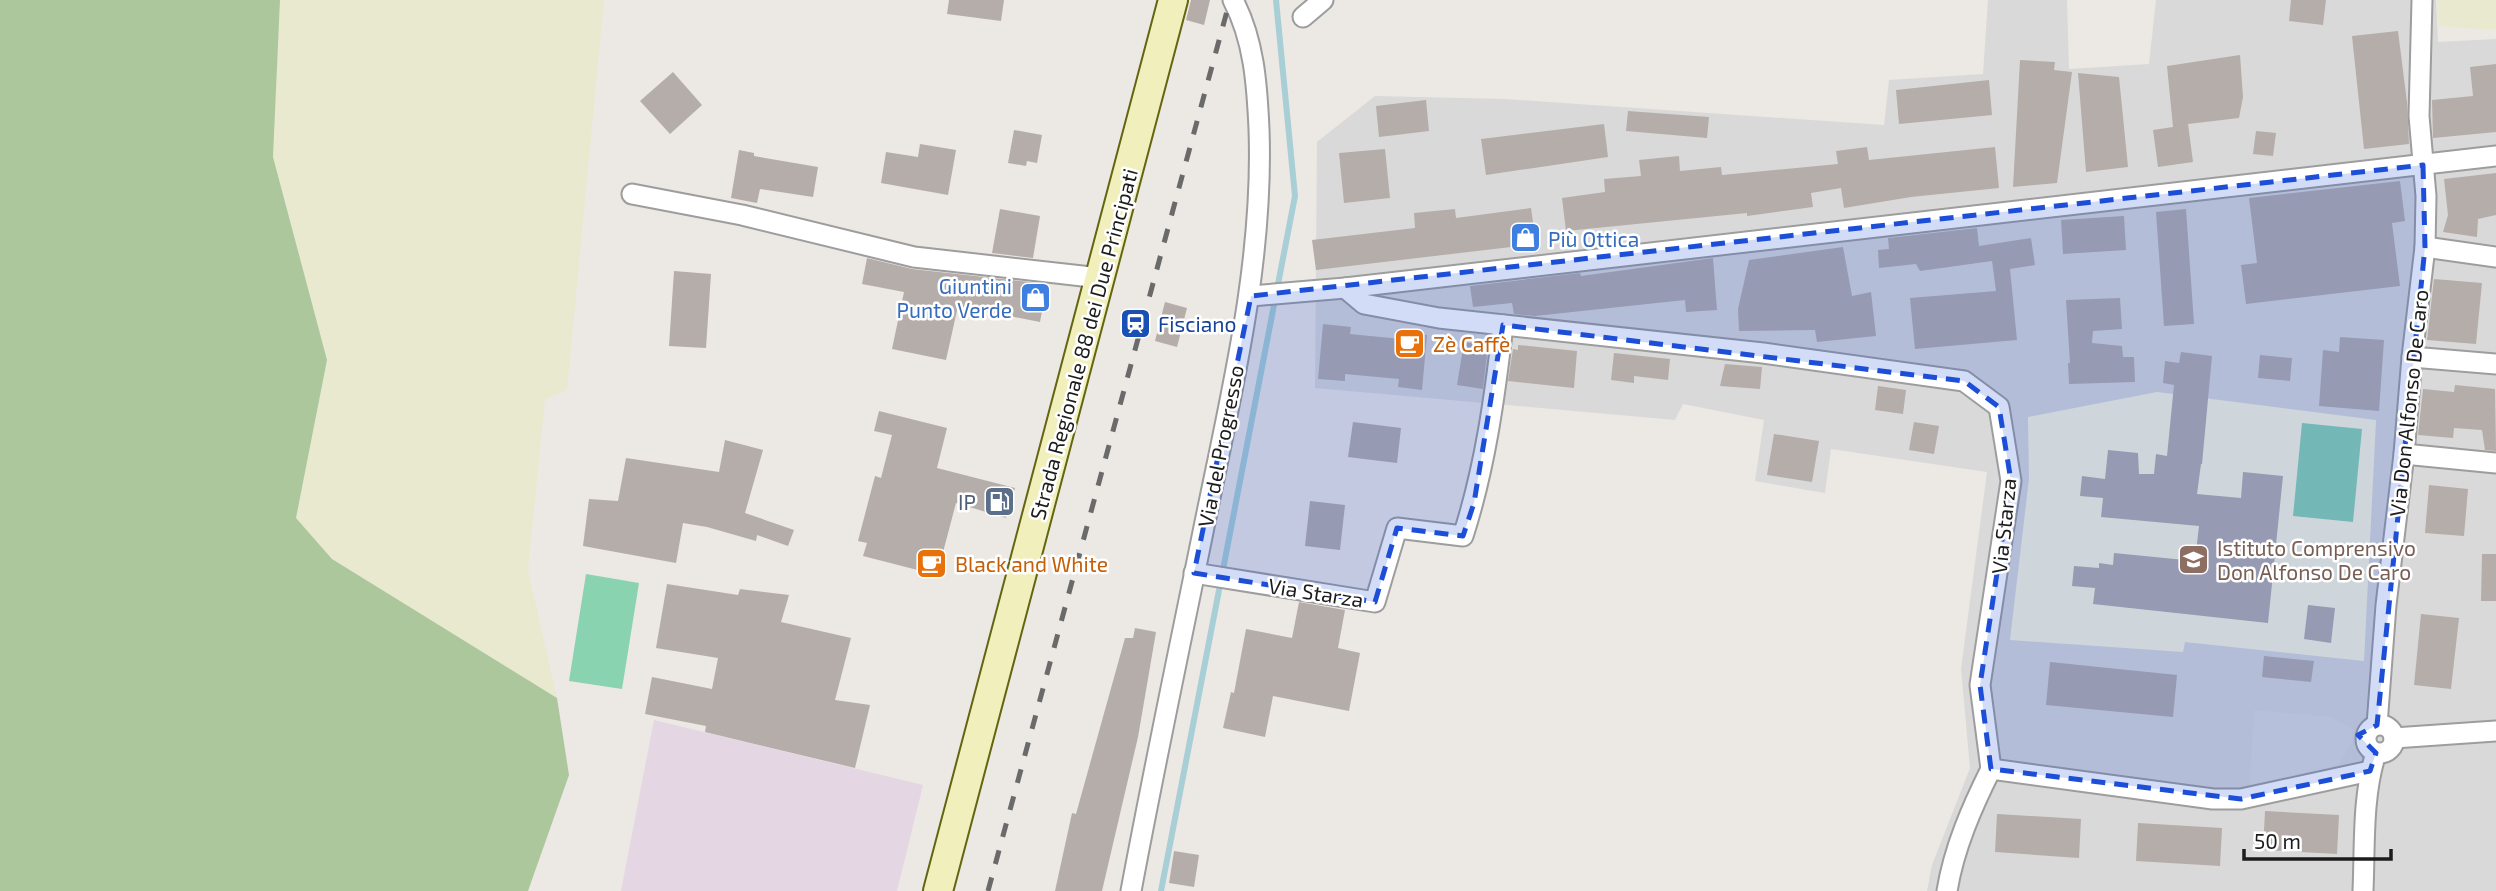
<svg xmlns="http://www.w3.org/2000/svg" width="2496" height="891" viewBox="0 0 2496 891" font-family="'Exo 2',sans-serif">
<rect width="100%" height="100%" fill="#ece8e3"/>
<path fill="#dad9d9" d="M 1988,0 L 2067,0 L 2069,69 L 2149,64 L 2156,0 L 2436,0 L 2438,42 L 2496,39 L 2496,891 L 1927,891 L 1932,865 L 1970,768 L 1961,669 L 1987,472 L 1831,449 L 1825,493 L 1755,481 L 1764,420 L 1683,404 L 1675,420 L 1315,388 L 1317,142 L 1375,96 L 1504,99 L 1884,125 L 1889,80 L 1983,74 Z"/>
<path fill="#e4d6e3" d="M 654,720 L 923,785 L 897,891 L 621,891 Z"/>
<path fill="#fbf8dd" d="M 2157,392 L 2376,420 L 2364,661 L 2185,642 L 2183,652 L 2010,640 L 2029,479 L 2028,417 Z"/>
<g fill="#e9e9d0">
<path d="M 280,0 L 604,0 L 567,390 L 545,399 L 528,570 L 557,698 L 332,559 L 296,518 L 327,360 L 273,157 Z"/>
<path d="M 2437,0 L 2496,0 L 2496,30 L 2438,26 Z"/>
</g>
<path fill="#acc79c" d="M 0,0 L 280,0 L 273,157 L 327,360 L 296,518 L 332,559 L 557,698 L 569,775 L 528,891 L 0,891 Z"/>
<g fill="#89d3b0">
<path d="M 2302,423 L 2362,429 L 2353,522 L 2293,516 Z"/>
<path d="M 586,574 L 639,583 L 622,689 L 569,681 Z"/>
</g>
<path fill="#dcdcdc" d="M 2254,710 L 2330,717 L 2353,729 L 2352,743 L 2338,765 L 2250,785 Z"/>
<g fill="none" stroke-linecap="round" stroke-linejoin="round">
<path stroke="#a8cfd5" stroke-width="6" d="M 1161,891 L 1295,196 L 1276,0"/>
</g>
<g fill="#b5ada9">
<path d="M 949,0 L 1004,0 L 1001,21 L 947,14 Z"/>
<path d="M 1191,0 L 1210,0 L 1204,25 L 1186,20 Z"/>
<path d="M 2291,0 L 2326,0 L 2323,25 L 2289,21 Z"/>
<path d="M 2398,31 L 2407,102 L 2409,144 L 2364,149 L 2352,36 Z"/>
<path d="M 2240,55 L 2243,97 L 2239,118 L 2188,124 L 2193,162 L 2158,167 L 2153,130 L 2173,127 L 2167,66 Z"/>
<path d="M 2020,60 L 2055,62 L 2054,70 L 2072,72 L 2057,183 L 2013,187 Z"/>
<path d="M 2496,64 L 2496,132 L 2433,138 L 2432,100 L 2473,96 L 2470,67 Z"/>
<path d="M 673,72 L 702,105 L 670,134 L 640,101 Z"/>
<path d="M 2078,73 L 2119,77 L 2128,167 L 2086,172 Z"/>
<path d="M 1989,80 L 1992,115 L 1899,124 L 1896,90 Z"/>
<path d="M 1426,100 L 1429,131 L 1379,137 L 1376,106 Z"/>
<path d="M 1628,111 L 1709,117 L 1707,138 L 1626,131 Z"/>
<path d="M 1604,124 L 1608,157 L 1486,175 L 1481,139 Z"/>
<path d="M 1014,130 L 1042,135 L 1037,163 L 1027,161 L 1026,166 L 1008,163 Z"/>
<path d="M 2256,131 L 2276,133 L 2273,156 L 2253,154 Z"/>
<path d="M 920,144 L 956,150 L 948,195 L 881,183 L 886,152 L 918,157 Z"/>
<path d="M 1867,147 L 1869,160 L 1995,147 L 1999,188 L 1911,197 L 1844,208 L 1841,188 L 1811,193 L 1813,207 L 1747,216 L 1747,213 L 1566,231 L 1562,198 L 1605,192 L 1604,179 L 1641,176 L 1639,160 L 1679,156 L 1680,171 L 1721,167 L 1722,175 L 1838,164 L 1836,151 Z"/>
<path d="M 1385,149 L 1390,198 L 1344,203 L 1339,153 Z"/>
<path d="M 739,150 L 754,153 L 754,156 L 818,167 L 813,197 L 760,189 L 757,203 L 731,198 Z"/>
<path d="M 2496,173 L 2496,215 L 2478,219 L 2477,237 L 2443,232 L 2448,215 L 2444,179 Z"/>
<path d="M 2400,181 L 2405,221 L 2392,223 L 2400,286 L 2246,304 L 2241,265 L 2257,263 L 2249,198 Z"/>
<path d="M 1531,208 L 1536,244 L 1316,270 L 1312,240 L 1415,228 L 1414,213 L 1455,209 L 1456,218 Z"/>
<path d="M 1000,209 L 1040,216 L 1033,258 L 992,253 Z"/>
<path d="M 2186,209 L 2194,324 L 2164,326 L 2156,212 Z"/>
<path d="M 2124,216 L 2126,250 L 2063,254 L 2061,220 Z"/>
<path d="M 1977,228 L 1979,246 L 2031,238 L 2035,265 L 2010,269 L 2017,340 L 1915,349 L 1910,298 L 1996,291 L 1992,261 L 1920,271 L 1916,264 L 1879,268 L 1878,250 L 1889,249 L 1888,238 Z"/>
<path d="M 1843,247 L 1852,296 L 1871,292 L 1876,336 L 1817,342 L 1815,330 L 1739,331 L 1738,309 L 1749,260 Z"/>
<path d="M 867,258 L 912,269 L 1047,284 L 1040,322 L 958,306 L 946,360 L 892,349 L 904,292 L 862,284 Z"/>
<path d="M 1713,258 L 1717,310 L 1686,312 L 1685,300 L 1535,316 L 1514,314 L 1512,303 L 1473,307 L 1470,286 L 1580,273 L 1581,276 Z"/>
<path d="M 674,271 L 711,274 L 706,348 L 669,346 Z"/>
<path d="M 2434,279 L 2482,283 L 2476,344 L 2427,340 Z"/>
<path d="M 2120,298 L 2122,329 L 2093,331 L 2092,343 L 2122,346 L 2123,357 L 2134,357 L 2135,382 L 2069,384 L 2068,363 L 2070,363 L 2066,300 Z"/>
<path d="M 1165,302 L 1187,308 L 1177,347 L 1155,341 Z"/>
<path d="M 1323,324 L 1351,327 L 1350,334 L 1401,339 L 1402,333 L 1427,335 L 1422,390 L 1398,387 L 1399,379 L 1345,374 L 1345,381 L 1318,379 Z"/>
<path d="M 2340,337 L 2384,340 L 2379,411 L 2319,406 L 2323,350 L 2339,352 Z"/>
<path d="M 1464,342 L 1488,346 L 1483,389 L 1457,385 Z"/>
<path d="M 1518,345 L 1577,351 L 1574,388 L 1508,381 L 1513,349 L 1518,350 Z"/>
<path d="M 2181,352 L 2212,356 L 2202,464 L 2201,464 L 2197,494 L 2241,498 L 2243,472 L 2283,476 L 2268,623 L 2093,604 L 2095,588 L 2072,586 L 2074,566 L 2099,568 L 2099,563 L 2113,565 L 2114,553 L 2195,561 L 2199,526 L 2101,517 L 2103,498 L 2080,496 L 2082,476 L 2105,479 L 2108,450 L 2138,453 L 2139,474 L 2154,474 L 2156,454 L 2167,456 L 2174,385 L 2163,383 L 2165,361 L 2179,363 Z"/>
<path d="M 1614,353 L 1670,359 L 1668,380 L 1634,376 L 1634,383 L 1611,380 Z"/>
<path d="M 2260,355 L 2292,358 L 2290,381 L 2258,378 Z"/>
<path d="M 1725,364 L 1762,367 L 1760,389 L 1720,386 Z"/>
<path d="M 2455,385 L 2495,389 L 2496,451 L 2485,450 L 2482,430 L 2454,428 L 2453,438 L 2418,435 L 2423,389 L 2454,392 Z"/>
<path d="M 1878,386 L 1906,390 L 1903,414 L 1875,410 Z"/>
<path d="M 879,411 L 947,428 L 937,468 L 1015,488 L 1006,518 L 956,503 L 937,575 L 863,556 L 867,543 L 858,541 L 875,476 L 881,478 L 892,435 L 874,431 Z"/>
<path d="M 1353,422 L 1401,428 L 1397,463 L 1348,457 Z"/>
<path d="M 1914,422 L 1939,426 L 1934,454 L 1909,450 Z"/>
<path d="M 1774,434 L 1819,441 L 1812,482 L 1767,475 Z"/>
<path d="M 725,440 L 763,450 L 745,513 L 794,530 L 788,546 L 757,535 L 756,541 L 707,527 L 683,523 L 676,563 L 583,546 L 589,499 L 618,501 L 626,458 L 719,472 Z"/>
<path d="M 2429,485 L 2468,489 L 2464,536 L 2425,533 Z"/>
<path d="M 1310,501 L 1345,505 L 1340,550 L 1305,546 Z"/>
<path d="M 2482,554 L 2496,554 L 2496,601 L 2481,601 Z"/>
<path d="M 667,584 L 738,595 L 740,589 L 789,595 L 781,622 L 851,638 L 835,700 L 870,705 L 855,768 L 705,732 L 706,726 L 645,714 L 652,677 L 712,689 L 718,658 L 656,648 Z"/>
<path d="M 1299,602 L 1345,610 L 1338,648 L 1360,653 L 1349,711 L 1273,696 L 1265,737 L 1223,728 L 1231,692 L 1234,693 L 1246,629 L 1292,638 Z"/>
<path d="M 2308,605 L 2335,608 L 2331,643 L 2304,639 Z"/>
<path d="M 2421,614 L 2459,618 L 2451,689 L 2414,685 Z"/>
<path d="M 1135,628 L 1156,632 L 1138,737 L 1102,891 L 1055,891 L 1072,813 L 1076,814 L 1125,638 L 1133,638 Z"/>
<path d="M 2264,656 L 2314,661 L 2311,682 L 2262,677 Z"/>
<path d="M 2050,662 L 2177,675 L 2173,717 L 2046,705 Z"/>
<path d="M 2265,811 L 2339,815 L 2337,854 L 2263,850 Z"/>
<path d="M 1997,814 L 2081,819 L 2079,858 L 1995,852 Z"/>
<path d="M 2138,823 L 2222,828 L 2220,866 L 2136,861 Z"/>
<path d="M 1174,851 L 1199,855 L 1194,887 L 1169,883 Z"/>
</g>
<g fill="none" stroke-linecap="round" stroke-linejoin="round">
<defs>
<g id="minor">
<path d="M 1303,17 L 1323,0"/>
<path d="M 632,194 L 742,215 L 914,257 L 1100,278"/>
<path d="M 2425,247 L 2496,257"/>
<path d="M 1345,288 L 1364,304 L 1439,318 L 1763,353 L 1964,381 L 1999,407 L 2011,481 L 1980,685 L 1991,769"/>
<path d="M 1251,296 L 1345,288 L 2496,156"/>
<path d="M 2412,357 L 2496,364"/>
<path d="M 2404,454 L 2496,463"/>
<path d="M 1194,573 L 1375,602 L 1397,528 L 1463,536 C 1485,468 1495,396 1503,325"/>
<circle cx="2380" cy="739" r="14"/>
<path d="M 2377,725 L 2386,605 L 2404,454 L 2412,357 L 2425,247 L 2426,196 L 2419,116 L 2422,0"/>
<path d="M 2394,738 L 2496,731"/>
<path d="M 1991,769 L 2213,799 L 2241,799 L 2370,771"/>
<path d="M 1131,891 C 1153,773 1178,655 1202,537 C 1229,402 1264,267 1259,129 C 1257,84 1254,40 1233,0"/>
<path d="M 1947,891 C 1954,848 1972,807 1991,769"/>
<path d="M 2363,891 C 2365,846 2362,797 2376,753"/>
</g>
<path id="secondary" d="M 938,891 L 1173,0"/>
</defs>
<use href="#minor" stroke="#9d9d9d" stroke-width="23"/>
<use href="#secondary" stroke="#636511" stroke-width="32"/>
<use href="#minor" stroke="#fff" stroke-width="19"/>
<use href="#secondary" stroke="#f1f0bc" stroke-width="28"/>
<path stroke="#6a6a6a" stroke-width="5" stroke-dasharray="14 14" stroke-linecap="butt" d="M 988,891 L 1230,0"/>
</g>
<path fill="#1d4ed8" fill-opacity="0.2" stroke="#1d4ed8" stroke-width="5" stroke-dasharray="14 9" stroke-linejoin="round" d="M 2423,165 L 2425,247 L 2377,725 L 2358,735 L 2376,753 L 2370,771 L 2241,799 L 1991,769 L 1980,685 L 2011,481 L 1999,407 L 1964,381 L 1503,325 L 1474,503 L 1463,536 L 1397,528 L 1375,602 L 1194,573 L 1251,296 Z"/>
<defs>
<symbol id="shop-square" viewBox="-11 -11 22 22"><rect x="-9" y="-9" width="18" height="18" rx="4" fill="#3f7fe0" stroke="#fff"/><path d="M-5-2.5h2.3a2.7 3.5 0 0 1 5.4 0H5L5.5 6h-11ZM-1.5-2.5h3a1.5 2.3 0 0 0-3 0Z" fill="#fff"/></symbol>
<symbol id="station-square" viewBox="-11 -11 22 22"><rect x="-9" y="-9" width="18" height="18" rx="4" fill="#1a4fb4" stroke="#fff"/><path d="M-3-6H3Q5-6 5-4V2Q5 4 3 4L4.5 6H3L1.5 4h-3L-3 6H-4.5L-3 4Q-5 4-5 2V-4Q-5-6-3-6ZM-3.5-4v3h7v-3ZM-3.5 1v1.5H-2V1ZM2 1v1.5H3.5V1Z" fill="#fff"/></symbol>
<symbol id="cafe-square" viewBox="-11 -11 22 22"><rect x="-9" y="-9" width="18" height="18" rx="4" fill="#e8710a" stroke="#fff"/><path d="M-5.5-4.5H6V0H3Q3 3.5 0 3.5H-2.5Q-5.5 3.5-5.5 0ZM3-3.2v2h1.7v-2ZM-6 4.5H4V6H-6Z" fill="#fff"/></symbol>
<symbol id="fuel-square" viewBox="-11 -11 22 22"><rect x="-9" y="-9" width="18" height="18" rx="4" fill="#5c6f8a" stroke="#fff"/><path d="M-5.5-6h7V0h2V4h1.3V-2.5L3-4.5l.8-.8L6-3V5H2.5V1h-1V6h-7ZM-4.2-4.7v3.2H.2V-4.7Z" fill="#fff"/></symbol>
<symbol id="school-square" viewBox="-11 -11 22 22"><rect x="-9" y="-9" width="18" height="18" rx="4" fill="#8d6e63" stroke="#fff"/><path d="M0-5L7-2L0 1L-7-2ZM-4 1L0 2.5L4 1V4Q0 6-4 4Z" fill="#fff"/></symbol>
</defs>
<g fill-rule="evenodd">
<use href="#shop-square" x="1508" y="220" width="35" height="35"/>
<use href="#shop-square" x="1018" y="280" width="35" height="35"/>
<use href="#station-square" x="1118" y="306" width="35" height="35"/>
<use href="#cafe-square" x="1392" y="326" width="35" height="35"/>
<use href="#fuel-square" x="982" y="484" width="35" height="35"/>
<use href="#school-square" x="2176" y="542" width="35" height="35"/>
<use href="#cafe-square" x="914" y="546" width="35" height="35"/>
</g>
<g text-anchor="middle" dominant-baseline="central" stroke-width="5" stroke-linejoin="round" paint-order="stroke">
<g font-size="21" fill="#366cbe" stroke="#fff" text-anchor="start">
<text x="1548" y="238">Più Ottica</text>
<text x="1012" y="285" text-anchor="end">Giuntini<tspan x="1012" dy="24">Punto Verde</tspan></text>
</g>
<g font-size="21" fill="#164399" stroke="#fff" text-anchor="start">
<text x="1158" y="323">Fisciano</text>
</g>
<g font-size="21" fill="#c56008" stroke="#fff" text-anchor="start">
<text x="1433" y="343">Zè Caffè</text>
<text x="955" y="563">Black and White</text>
</g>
<g font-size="21" fill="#1c1c1c" stroke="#fff">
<text transform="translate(1083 344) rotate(-75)">Strada Regionale 88 dei Due Principati</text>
<text transform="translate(2408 403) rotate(-84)">Via Don Alfonso De Caro</text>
<text transform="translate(1220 446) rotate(-79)">Via del Progresso</text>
<text transform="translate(2003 526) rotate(-84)">Via Starza</text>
<text transform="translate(1316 592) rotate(9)">Via Starza</text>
</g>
<g font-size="21" fill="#4e5e75" stroke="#fff" text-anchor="end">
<text x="976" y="501">IP</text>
</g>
<g font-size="21" fill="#785e54" stroke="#fff" text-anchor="start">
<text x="2217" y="547">Istituto Comprensivo<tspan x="2217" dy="24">Don Alfonso De Caro</tspan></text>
</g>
</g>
<path d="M2244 849v10h147v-10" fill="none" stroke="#1c1c1c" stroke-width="3.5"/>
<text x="2254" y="849" font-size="21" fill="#1c1c1c" stroke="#ffffff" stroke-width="5" paint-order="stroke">50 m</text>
</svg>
